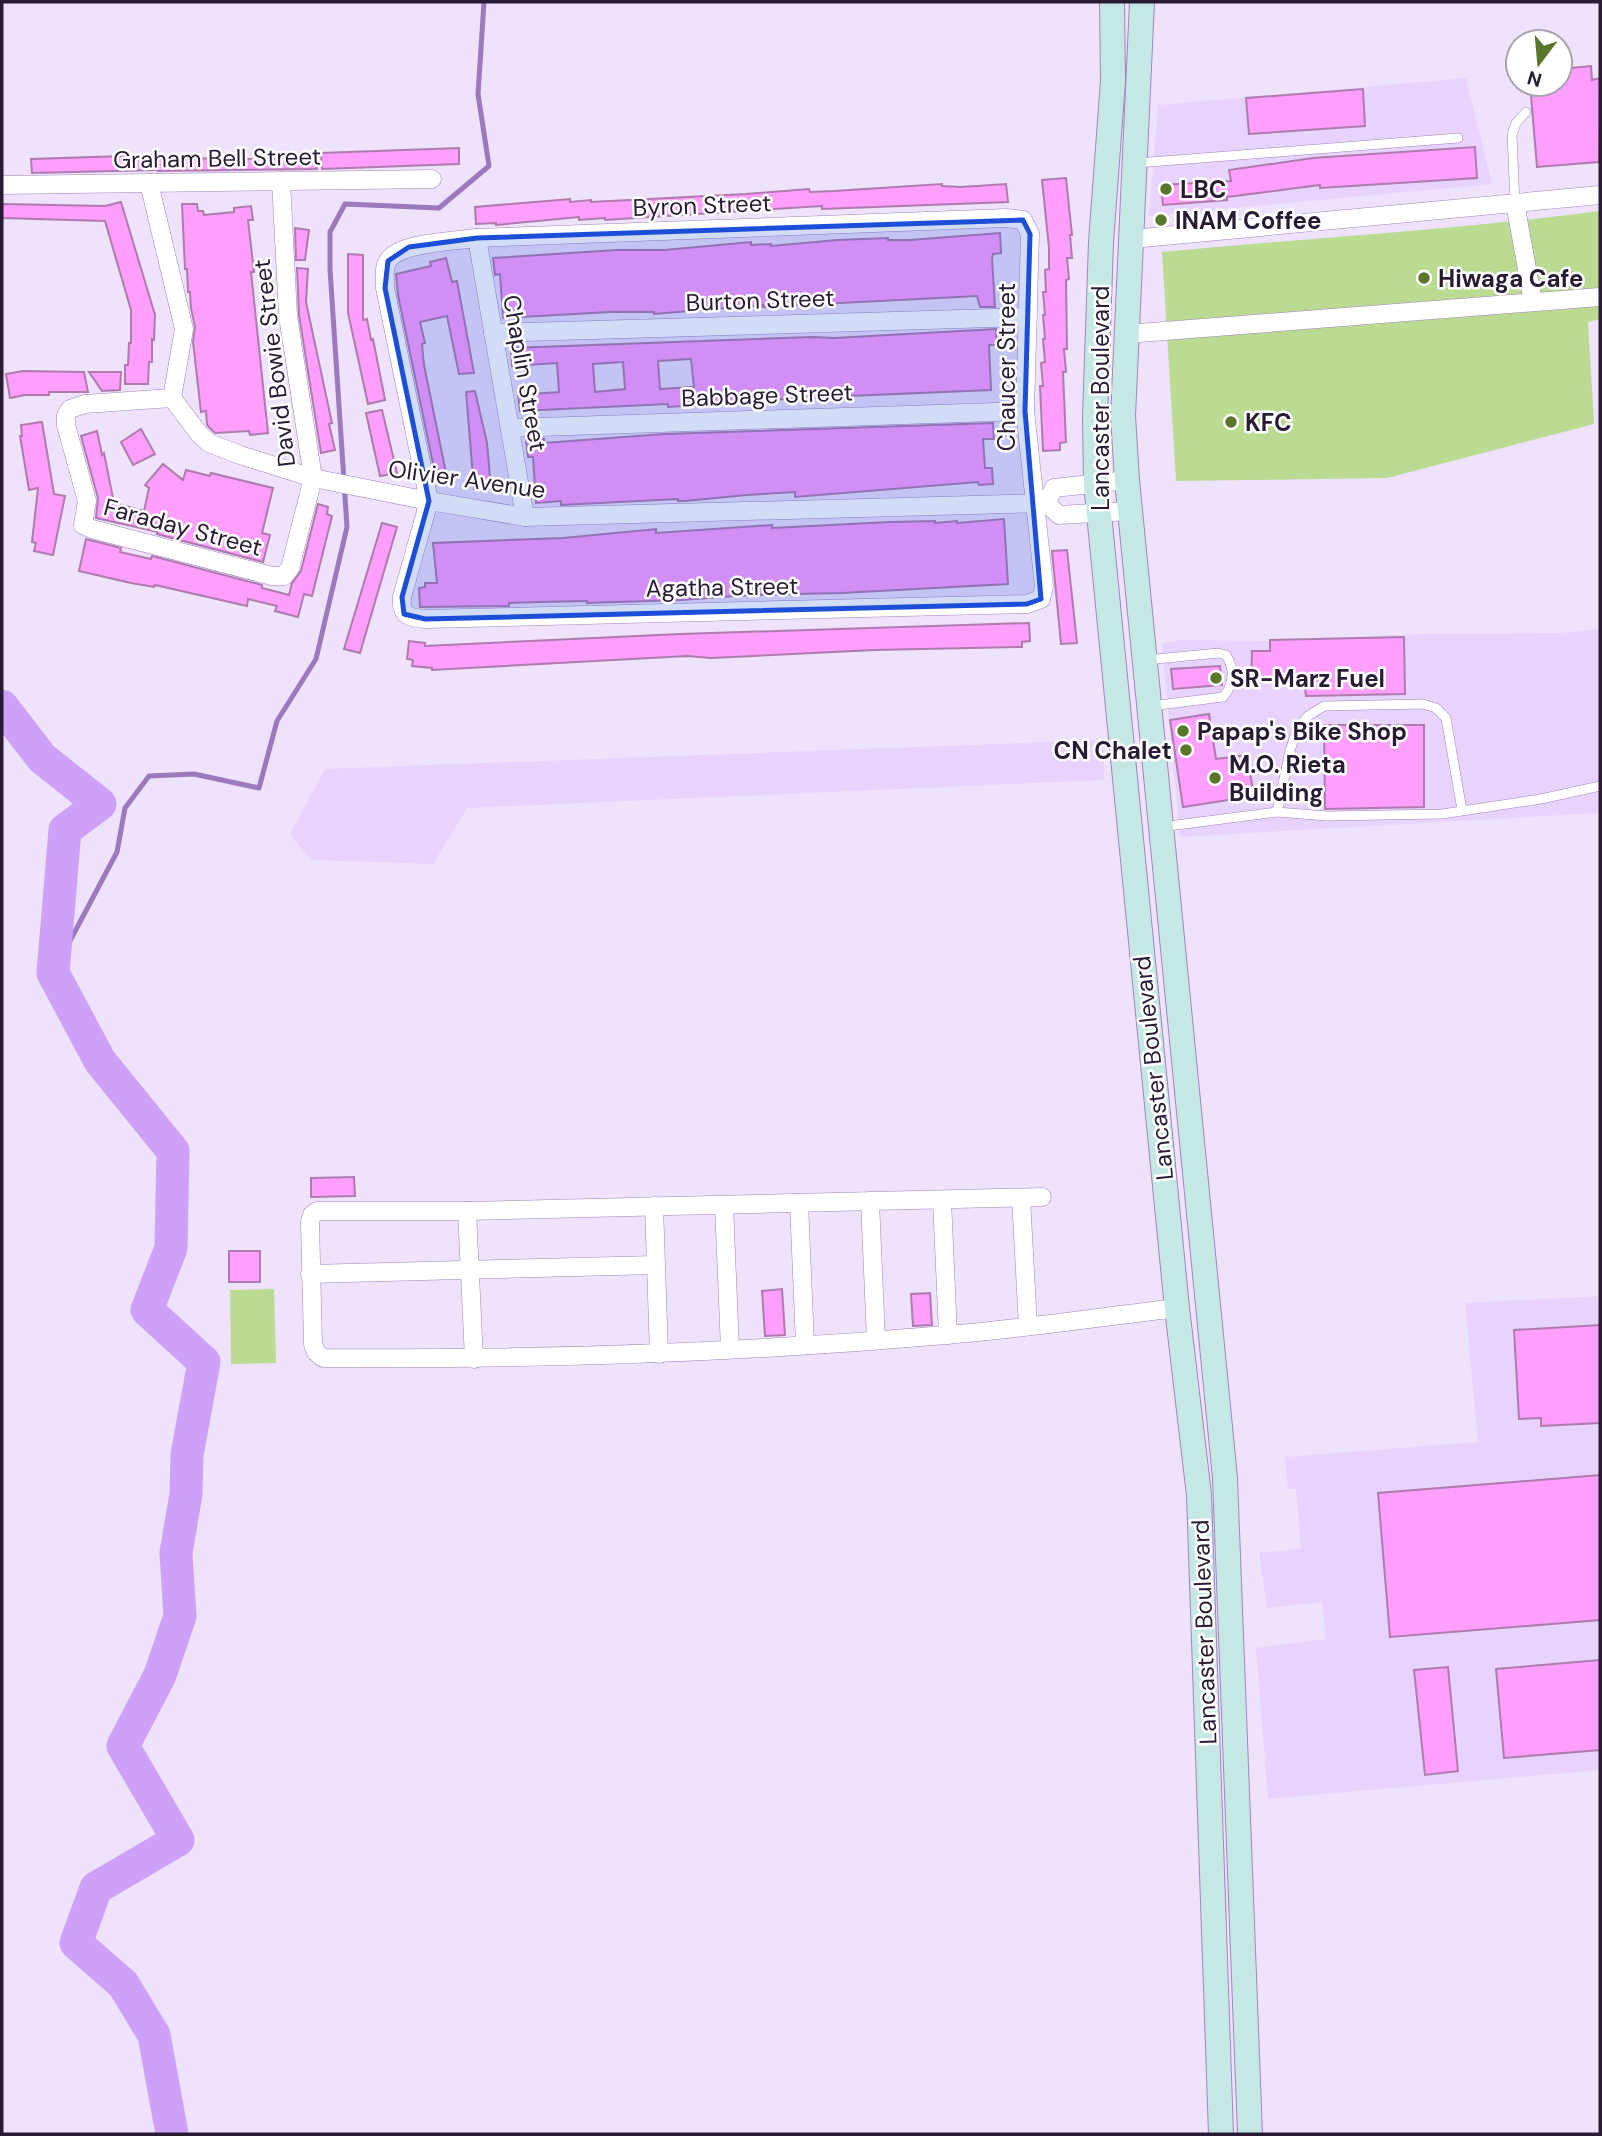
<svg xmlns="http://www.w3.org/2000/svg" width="1602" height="2136" viewBox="0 0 1602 2136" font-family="'DM Sans',sans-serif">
<rect width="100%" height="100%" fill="#eee2fc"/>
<g fill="#e8d3fe">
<path d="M 1466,78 L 1492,184 L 1149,216 L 1158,105 Z"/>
<path d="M 1600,629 L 1600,813 L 1180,837 L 1162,644 L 1180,640 L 1267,641 L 1416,634 L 1559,633 Z"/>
<path d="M 1103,740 L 1104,780 L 467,808 L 433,864 L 311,860 L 290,834 L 325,769 Z"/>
<path d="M 1600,1296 L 1600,1770 L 1268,1799 L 1256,1648 L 1326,1639 L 1322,1602 L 1267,1608 L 1259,1553 L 1301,1549 L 1296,1489 L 1288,1489 L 1285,1457 L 1478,1442 L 1465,1303 Z"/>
</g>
<g fill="#bbda92">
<path d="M 1600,211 L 1600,319 L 1588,322 L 1594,424 L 1387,478 L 1176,481 L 1162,252 C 1308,238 1455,230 1600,211 Z"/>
<path d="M 274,1289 L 276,1363 L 231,1364 L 230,1290 Z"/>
</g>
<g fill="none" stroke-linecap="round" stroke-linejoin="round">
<path stroke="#9c79be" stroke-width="5" d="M 53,973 L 117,852 L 125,808 L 149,776 L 194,774 L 259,788 L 277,721 L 316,659 L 347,527 L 330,269 L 330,232 L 345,204 L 439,208 L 489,166 L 478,94 L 484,2"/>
<path stroke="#cea1f9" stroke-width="33" d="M 2,706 L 42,758 L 100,804 L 65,830 L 53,973 L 100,1061 L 173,1151 L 171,1248 L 147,1310 L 204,1362 L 187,1455 L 186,1494 L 176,1553 L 180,1616 L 160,1675 L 123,1746 L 178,1840 L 96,1888 L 76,1943 L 123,1984 L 154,2035 L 172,2134"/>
</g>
<g fill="#fe9efd" stroke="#ae7bad" stroke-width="2" fill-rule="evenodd">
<path d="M 1591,66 L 1592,80 L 1600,78 L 1599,162 L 1537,167 L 1530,84 L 1560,84 L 1560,69 Z"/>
<path d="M 1363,89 L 1365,126 L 1249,134 L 1246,98 Z"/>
<path d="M 1475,147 L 1477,178 L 1320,188 L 1320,185 L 1227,197 L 1227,200 L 1163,205 L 1161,185 L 1231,181 L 1229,170 L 1313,158 Z"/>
<path d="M 459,148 L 459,164 L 322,169 L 321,153 Z"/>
<path d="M 156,155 L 157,170 L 32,173 L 31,159 Z"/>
<path d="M 316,156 L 317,169 L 158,171 L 157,158 L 270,159 Z"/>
<path d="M 1066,178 L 1072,235 L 1070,235 L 1072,258 L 1067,258 L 1069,279 L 1066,280 L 1067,349 L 1064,349 L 1066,372 L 1063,372 L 1066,442 L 1060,443 L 1060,450 L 1043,451 L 1040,386 L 1043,386 L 1041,363 L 1045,362 L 1043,339 L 1045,339 L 1043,315 L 1045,315 L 1043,292 L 1046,292 L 1045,270 L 1049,269 L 1049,248 L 1042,180 Z"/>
<path d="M 942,184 L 942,186 L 961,187 L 1006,184 L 1008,202 L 822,209 L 822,206 L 605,220 L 605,218 L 579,220 L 579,217 L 496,225 L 496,223 L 476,224 L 475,207 L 570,199 L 570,202 L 591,200 L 591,202 L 746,194 L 809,189 L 810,192 L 834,191 Z"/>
<path d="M 121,202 L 155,315 L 154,340 L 152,339 L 152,362 L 149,362 L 148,384 L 125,384 L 125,365 L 128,365 L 129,343 L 131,343 L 131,310 L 105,221 L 2,218 L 2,204 L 105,206 Z"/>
<path d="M 182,204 L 197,204 L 198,211 L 203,211 L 204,215 L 234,212 L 234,208 L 251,206 L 253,220 L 248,220 L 254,272 L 251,272 L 268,433 L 250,435 L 249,431 L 215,433 L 207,425 L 206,411 L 201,412 L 193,342 L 195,327 L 191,308 L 190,292 L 188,292 L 187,269 L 185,269 Z"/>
<path d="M 295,228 L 309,230 L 305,260 L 296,260 Z"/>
<path d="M 1000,233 L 1001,253 L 993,254 L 992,258 L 995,307 L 980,307 L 977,296 L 763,307 L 763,305 L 654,314 L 654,312 L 610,312 L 503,318 L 500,274 L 495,275 L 493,258 L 616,250 L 664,250 L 751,242 L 751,245 L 771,244 L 771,246 L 837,240 L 888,238 L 888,240 L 910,240 Z"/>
<path d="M 348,254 L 363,255 L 363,320 L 367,319 L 371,340 L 373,339 L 385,400 L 368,404 L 348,313 Z"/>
<path d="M 446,258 L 452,282 L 457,281 L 474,373 L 459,374 L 447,316 L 420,322 L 425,343 L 422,344 L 424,365 L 445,468 L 446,483 L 437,483 L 398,295 L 396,274 L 431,266 L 430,262 Z"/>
<path d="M 297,268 L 308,269 L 306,302 L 332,423 L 329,424 L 335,450 L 321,453 L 299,315 Z"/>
<path d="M 996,329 L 997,345 L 989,345 L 991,390 L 801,398 L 668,407 L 668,404 L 520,411 L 518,395 L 559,392 L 557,363 L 512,366 L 511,348 L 812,337 L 834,338 ZM 691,359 L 694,387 L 660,389 L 658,361 ZM 623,362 L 625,389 L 595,392 L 593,364 Z"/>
<path d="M 23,371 L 84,372 L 88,392 L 49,392 L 49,395 L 25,395 L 10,398 L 6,374 Z"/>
<path d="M 89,372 L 121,372 L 120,390 L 102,391 Z"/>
<path d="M 475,391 L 487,443 L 491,488 L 474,489 L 466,392 Z"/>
<path d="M 382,410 L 397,473 L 380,476 L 366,413 Z"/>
<path d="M 42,422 L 54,494 L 65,496 L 53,555 L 34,551 L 36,543 L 32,542 L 38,488 L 29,490 L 20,436 L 22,436 L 21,425 Z"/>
<path d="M 993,423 L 994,439 L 983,439 L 985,468 L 992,468 L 993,484 L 979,485 L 978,482 L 795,497 L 795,492 L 747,495 L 685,501 L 678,501 L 678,499 L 561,505 L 561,501 L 536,503 L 533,457 L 528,457 L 526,440 L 544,439 L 544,443 L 664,434 Z"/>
<path d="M 141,429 L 155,454 L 133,465 L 121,442 Z"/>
<path d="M 97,431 L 102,455 L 104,453 L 114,503 L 144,511 L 149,488 L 145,485 L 163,464 L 183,480 L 186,470 L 210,476 L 211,473 L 273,488 L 262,533 L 270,535 L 263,562 L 157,534 L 158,532 L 96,518 L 98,498 L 81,436 Z"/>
<path d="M 318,504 L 328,507 L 327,514 L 332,516 L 312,596 L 304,594 L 298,617 L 275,611 L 277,606 L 248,599 L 247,606 L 155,585 L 154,587 L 131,583 L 79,571 L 86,539 L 121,548 L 120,552 L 151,559 L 152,556 L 262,585 L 262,588 L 289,595 L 292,583 L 301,571 Z"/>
<path d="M 1004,519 L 1008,584 L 842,593 L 750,595 L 681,600 L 587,603 L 587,601 L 538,602 L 509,603 L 509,606 L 420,607 L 419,588 L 425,587 L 425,583 L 437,583 L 433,543 L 563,538 L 656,529 L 656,533 L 772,525 L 772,528 L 889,522 L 935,521 L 935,523 L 957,521 L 957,523 Z"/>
<path d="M 382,523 L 397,527 L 360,653 L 344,649 Z"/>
<path d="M 1067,550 L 1077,643 L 1061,644 L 1052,551 Z"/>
<path d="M 1029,623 L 1030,641 L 1022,642 L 1022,647 L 874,650 L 711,658 L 687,656 L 432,670 L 432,668 L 412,666 L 413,660 L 407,659 L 409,641 L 425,643 L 425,646 L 680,634 Z"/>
<path d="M 1404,637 L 1405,694 L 1306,696 L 1304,679 L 1251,683 L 1252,651 L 1270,651 L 1270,640 Z"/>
<path d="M 1220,666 L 1222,685 L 1173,689 L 1171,669 Z"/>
<path d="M 1209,714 L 1216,759 L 1247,755 L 1254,796 L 1183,807 L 1170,720 Z"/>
<path d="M 1324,725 L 1424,725 L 1424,807 L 1325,809 Z"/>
<path d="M 354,1177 L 355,1196 L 311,1197 L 311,1178 Z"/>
<rect x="229" y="1251" width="31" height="31"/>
<path d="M 782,1289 L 785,1335 L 765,1336 L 762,1291 Z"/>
<path d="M 930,1293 L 932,1325 L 913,1326 L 911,1294 Z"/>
<path d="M 1600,1325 L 1600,1423 L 1541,1426 L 1541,1418 L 1519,1419 L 1514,1330 Z"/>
<path d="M 1600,1475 L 1600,1620 L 1390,1637 L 1378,1493 Z"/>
<path d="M 1600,1660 L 1600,1750 L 1504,1758 L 1496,1669 Z"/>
<path d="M 1448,1667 L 1458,1771 L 1425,1775 L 1414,1670 Z"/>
</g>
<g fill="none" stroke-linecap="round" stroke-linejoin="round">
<defs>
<g id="service">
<path d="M 1137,163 L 1458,138"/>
<path d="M 1515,203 L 1512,135 L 1516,123 L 1526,112"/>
<path d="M 1146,660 L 1218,653 L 1226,655 C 1235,669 1234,685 1223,697 L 1151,706"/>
<path d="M 1277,812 L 1290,751 L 1297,729 L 1308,716 L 1324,706 L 1423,704 L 1436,708 L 1446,718 L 1462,810"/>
<path d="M 1161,827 L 1277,812 L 1327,816 L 1442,814 L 1541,799 L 1600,786"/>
</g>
<g id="minor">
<path d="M 149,183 L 184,329 L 172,398 L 200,435 L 209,443 L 240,455 L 313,478 L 429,501 L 525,517 L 1046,503 L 1059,515 L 1130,511"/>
<path d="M 2,185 L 432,179"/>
<path d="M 1515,203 L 1533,302"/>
<path d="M 1006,218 L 1023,220 L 1030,234 L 1025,411 L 1044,586 L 1041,599 L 1027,604 L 425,619 C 409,618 400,615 402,597 L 429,501 L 385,288 C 385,279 383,269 388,261 C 398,242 457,241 477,238 Z"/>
<path d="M 477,238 L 525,517"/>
<path d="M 1132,239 L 1600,195"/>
<path d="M 493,333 L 1028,317"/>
<path d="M 1126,334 L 1600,297"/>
<path d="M 172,398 L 85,404 L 70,409 L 66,415 L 66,425 L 87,501 L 83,525 L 92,529 L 272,576 L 284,576 L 290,568 L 313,478 L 288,316 L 281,181"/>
<path d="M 510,428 L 1025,411"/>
<path d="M 1046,503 L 1054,488 L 1127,480"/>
<path d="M 1042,1197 L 467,1211 L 317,1211 L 312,1215 L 310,1222 L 313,1344 L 316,1352 L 323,1358 C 531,1360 739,1353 946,1335 C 1023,1329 1100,1317 1177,1308"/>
<path d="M 1021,1198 L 1028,1326"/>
<path d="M 942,1200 L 948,1335"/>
<path d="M 870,1201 L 876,1340"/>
<path d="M 799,1203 L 805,1344"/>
<path d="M 724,1205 L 730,1349"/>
<path d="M 654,1206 L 659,1354"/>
<path d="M 467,1211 L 474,1359"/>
<path d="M 310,1274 L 655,1265"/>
</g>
<g id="secondary">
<path d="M 1112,2 L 1113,81 L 1101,242 L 1095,416 L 1096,483 L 1177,1308 L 1199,1495 L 1221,2134"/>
<path d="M 1142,2 L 1123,416 L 1127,480 L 1225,1478 L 1250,2134"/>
</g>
</defs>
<use href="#service" stroke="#a183bf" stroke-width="10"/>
<use href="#minor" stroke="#a183bf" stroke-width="19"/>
<use href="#secondary" stroke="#a183bf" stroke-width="26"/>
<use href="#service" stroke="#fff" stroke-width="9"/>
<use href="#minor" stroke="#fff" stroke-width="18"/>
<use href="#secondary" stroke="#c6e8e5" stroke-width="24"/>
</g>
<path fill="#1d4ed8" fill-opacity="0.2" stroke="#1d4ed8" stroke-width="5" stroke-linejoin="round" d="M 1023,220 L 1030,234 L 1025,411 L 1041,599 L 1027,604 L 425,619 L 404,614 L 402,597 L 429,501 L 385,288 L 388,261 L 409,247 L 477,238 Z"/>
<g fill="#59762a" stroke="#fff" stroke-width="2.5">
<circle cx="1166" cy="189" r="7"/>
<circle cx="1161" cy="220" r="7"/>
<circle cx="1424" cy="278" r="7"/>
<circle cx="1231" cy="422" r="7"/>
<circle cx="1216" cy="678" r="7"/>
<circle cx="1183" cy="731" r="7"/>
<circle cx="1186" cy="750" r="7"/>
<circle cx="1215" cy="778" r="7"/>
</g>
<g text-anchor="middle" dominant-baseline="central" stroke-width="5" stroke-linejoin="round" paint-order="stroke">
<g font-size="24" fill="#281b33" stroke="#fff">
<text transform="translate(217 158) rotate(-1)">Graham Bell Street</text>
<text transform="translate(702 205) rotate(-2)">Byron Street</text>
<text transform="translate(760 300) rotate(-2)">Burton Street</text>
<text transform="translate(274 363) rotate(-97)">David Bowie Street</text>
<text transform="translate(1006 367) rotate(-90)">Chaucer Street</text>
<text transform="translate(525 373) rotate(80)">Chaplin Street</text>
<text transform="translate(767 395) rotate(-2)">Babbage Street</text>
<text transform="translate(1100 398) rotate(-90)">Lancaster Boulevard</text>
<text transform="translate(467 479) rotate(8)">Olivier Avenue</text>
<text transform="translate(183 527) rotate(15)">Faraday Street</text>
<text transform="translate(722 587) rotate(-1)">Agatha Street</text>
<text transform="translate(1153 1068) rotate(-96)">Lancaster Boulevard</text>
<text transform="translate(1204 1632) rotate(-92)">Lancaster Boulevard</text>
</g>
<g font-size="24" font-weight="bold" fill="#281b33" stroke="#fff" text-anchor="start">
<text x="1180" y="189">LBC</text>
<text x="1175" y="220">INAM Coffee</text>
<text x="1438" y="278">Hiwaga Cafe</text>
<text x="1245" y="422">KFC</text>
<text x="1230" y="678">SR-Marz Fuel</text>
<text x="1197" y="731">Papap's Bike Shop</text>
<text x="1172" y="750" text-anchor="end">CN Chalet</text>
<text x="1229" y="764">M.O. Rieta<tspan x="1229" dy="28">Building</tspan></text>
</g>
</g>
<rect width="1602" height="2136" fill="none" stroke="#281b33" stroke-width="7"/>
<g transform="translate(1539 63) rotate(196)"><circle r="33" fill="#ffffff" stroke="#a9a4ad" stroke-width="2"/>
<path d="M0-5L12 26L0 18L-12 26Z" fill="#59762a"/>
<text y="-10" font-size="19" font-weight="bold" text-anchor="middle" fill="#281b33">N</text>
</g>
</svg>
